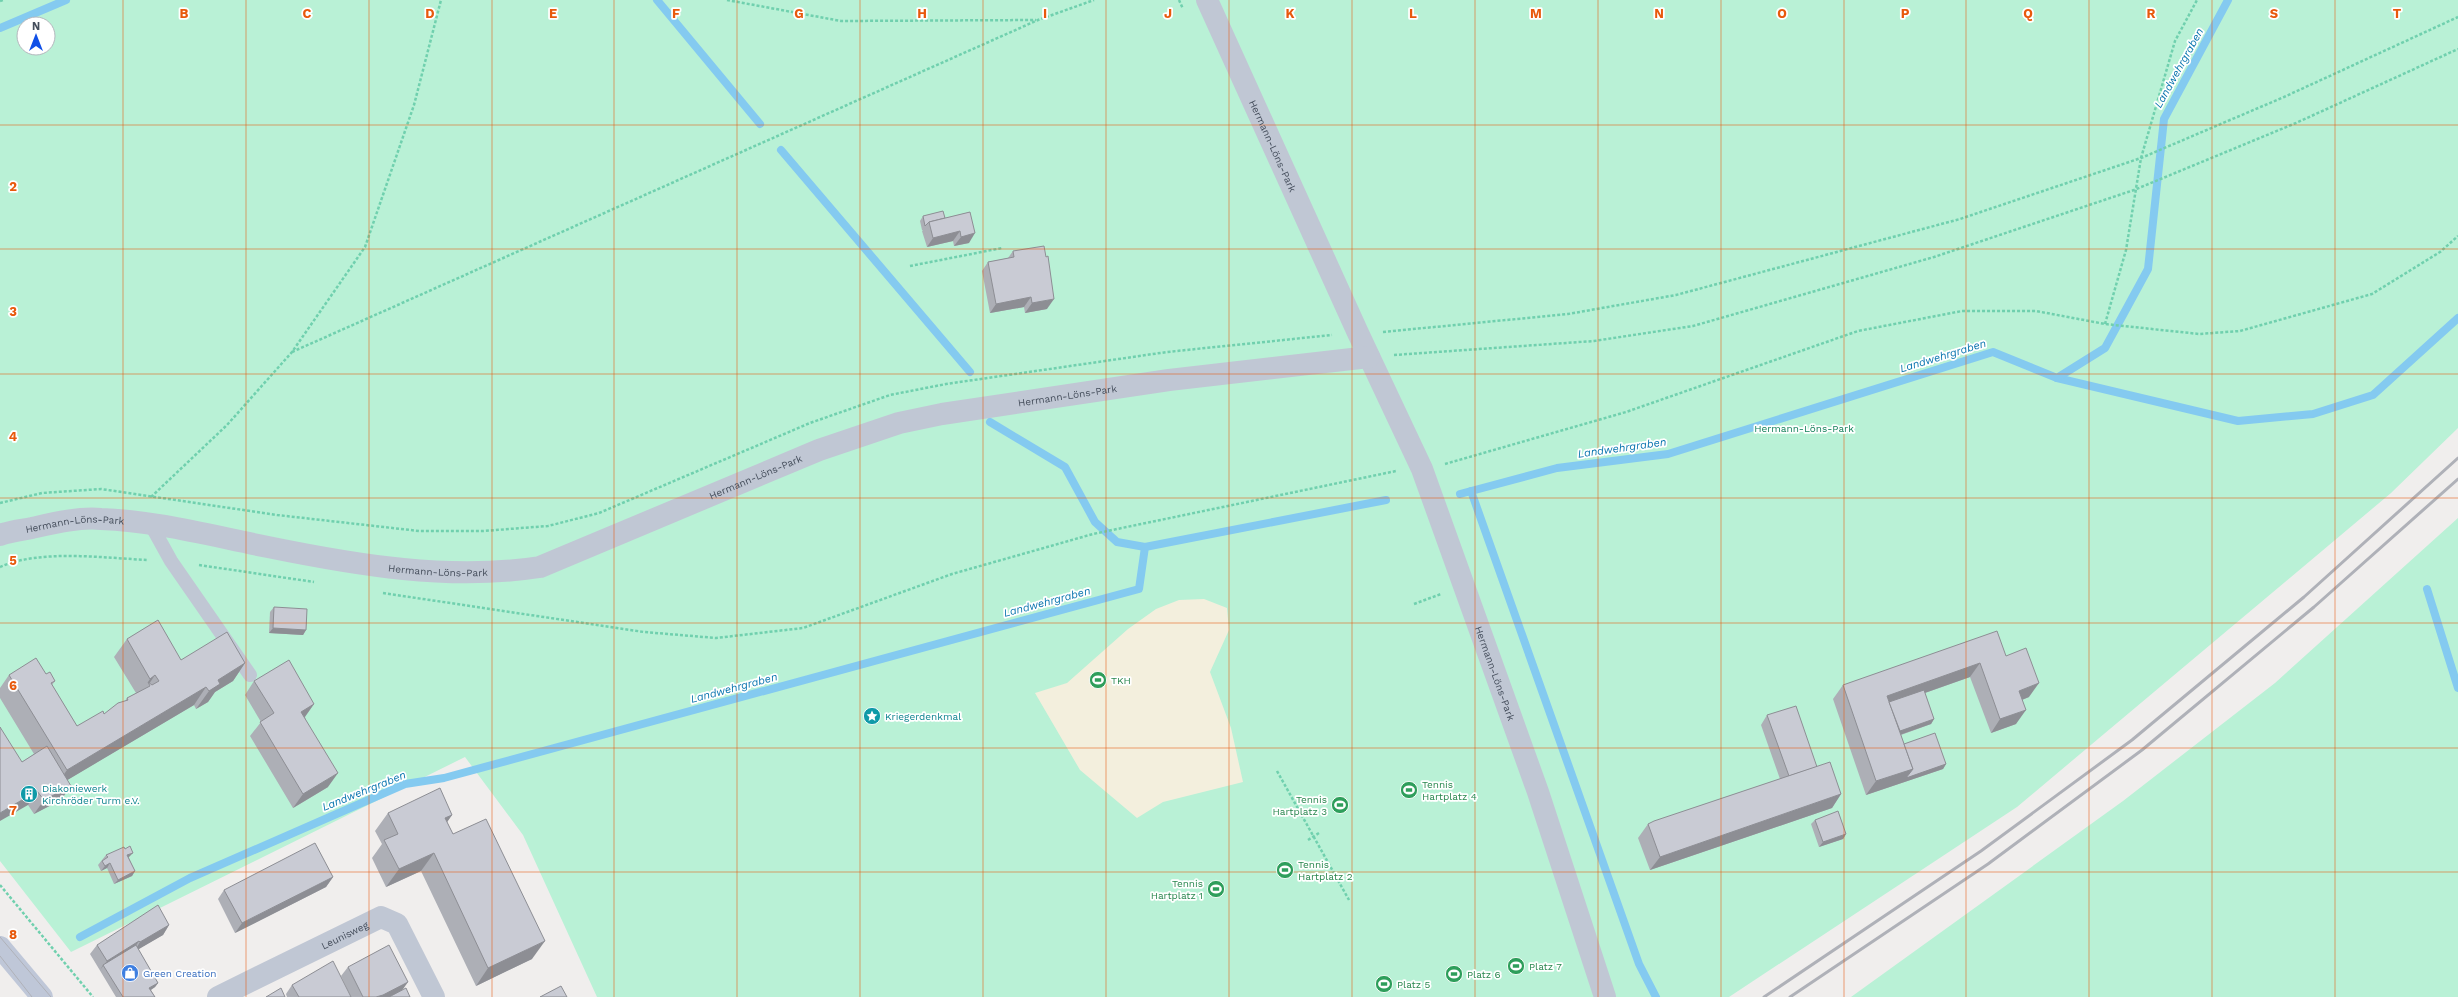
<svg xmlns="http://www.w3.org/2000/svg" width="2458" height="997" viewBox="0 0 2458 997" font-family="'Work Sans',sans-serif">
<rect width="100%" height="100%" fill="#f0eeed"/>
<g fill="#b9f1d6" fill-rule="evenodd">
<path d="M 0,0 L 2458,0 L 2458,428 L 2391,493 L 2017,807 L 1729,997 L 597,997 L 523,835 L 465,757 L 71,952 L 0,861 ZM 24,24 L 48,24 L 48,48 L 24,48 Z"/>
<path d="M 2458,518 L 2458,997 L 1851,997 L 2123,801 L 2275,683 Z"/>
</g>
<path fill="#f3efdd" d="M 1204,599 L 1227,608 L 1229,630 L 1210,672 L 1231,728 L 1243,782 L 1163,802 L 1137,818 L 1080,770 L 1035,693 L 1067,683 L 1128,629 L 1156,609 L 1179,600 Z"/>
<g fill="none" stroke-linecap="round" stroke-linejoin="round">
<g stroke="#84caf0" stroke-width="8">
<path d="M 657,0 L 760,124"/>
<path d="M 0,28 L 66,0"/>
<path d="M 781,150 L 970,372"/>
<path d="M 2057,378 L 2238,421 L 2313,414 L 2373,395 L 2458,318"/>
<path d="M 990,422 L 1065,467 L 1095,522 L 1117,542 L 1145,547"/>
<path d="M 1471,491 L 1639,964 L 1656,997"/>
<path d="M 1460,494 L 1557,468 L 1668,454 L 1993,352 L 2057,378 L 2105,348 L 2148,269 L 2164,119 L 2228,0"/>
<path d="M 2427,589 L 2458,688"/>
<path d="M 80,937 L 190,878 L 405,784 L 444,778 L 1139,589 L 1145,547 L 1386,500"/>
</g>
<g stroke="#70d0ae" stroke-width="2.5" stroke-dasharray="3 2" stroke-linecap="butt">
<path d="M 727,0 L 841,21 L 1036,20"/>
<path d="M 1179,0 L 1183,9"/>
<path d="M 0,1 L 3,0"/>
<path d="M 910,266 L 1002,248"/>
<path d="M 2105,324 L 2126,250 L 2141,158 L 2175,41 L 2197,0"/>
<path d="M 1383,332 L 1568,314 L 1676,295 L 1960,219 L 2141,158 L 2284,97 L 2458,17"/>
<path d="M 292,352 L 1038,20 L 1094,0"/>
<path d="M 1394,355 L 1594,341 L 1693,326 L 1934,257 L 2134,190 L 2296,123 L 2458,49"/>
<path d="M 1445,464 L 1626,412 L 1858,331 L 1962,311 L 2036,311 L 2105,324 L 2199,334 L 2240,331 L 2372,294 L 2440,252 L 2458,236"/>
<path d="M 151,497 L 227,425 L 292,352 L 365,247 L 414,105 L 441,0"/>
<path d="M 0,503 L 42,493 L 101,489 L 277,515 L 419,531 L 483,531 L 548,526 L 599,513 L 810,423 L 890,395 L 946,384 L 1167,352 L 1332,335"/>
<path d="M 199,565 L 314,582"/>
<path d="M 0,567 C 40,549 104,558 148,560"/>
<path d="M 383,593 L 644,632 L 716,638 L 803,628 L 952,574 L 1093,534 L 1396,471"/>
<path d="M 1414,604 L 1441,594"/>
<path d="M 1277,771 L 1349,900"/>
<path d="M 1308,840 L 1319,833"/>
<path d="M 0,885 L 93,997"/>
</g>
<path stroke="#c0c7d4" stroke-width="14" d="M 150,523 L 171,561 L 250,675"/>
<g stroke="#c0c7d4" stroke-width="22">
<path id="s1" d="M 1207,0 L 1358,333 L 1422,469 L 1538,792 L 1605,997"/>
<path id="s2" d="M 0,535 C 10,531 22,530 32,528 C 54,523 79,517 101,519 C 157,521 212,536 268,547 C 356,565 450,581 540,567 L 819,450 L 899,423 L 942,414 L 1169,380 L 1369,357"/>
<path id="s3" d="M 218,997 L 381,917 L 397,924 L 434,997"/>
</g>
<path stroke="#bfc7d8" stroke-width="22" d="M 0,947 L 42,997"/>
<g stroke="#afb1b8" stroke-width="1">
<path d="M 0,937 L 51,997"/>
<path d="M 0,956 L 32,997"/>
</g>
<g stroke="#afb1b8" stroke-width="3">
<path d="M 1764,997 L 1981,851 L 2132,740 L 2304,597 L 2458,458"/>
<path d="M 1790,997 L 1988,864 L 2142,750 L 2314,607 L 2458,479"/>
</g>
</g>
<g fill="#adafb6">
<path d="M 970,212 L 969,243 L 954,246 L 953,241 L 927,247 L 922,231 L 923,230 L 922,230 L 920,221 L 923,216 L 945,218 Z"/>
<path d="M 1013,251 L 1047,309 L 1025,313 L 1024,307 L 990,313 L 982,271 L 988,262 L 1008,258 Z"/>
<path d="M 274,607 L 306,630 L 303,635 L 269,633 L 270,612 Z"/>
<path d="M 127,639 L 181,660 L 245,663 L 233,681 L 215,692 L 208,702 L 196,709 L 194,705 L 67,780 L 61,800 L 34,814 L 28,805 L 22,762 L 34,754 L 0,698 L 0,688 L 9,675 L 46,674 L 55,681 L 52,685 L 77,726 L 104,714 L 125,701 L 127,698 L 136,693 L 114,657 Z"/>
<path d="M 2006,656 L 2029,697 L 2022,700 L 2016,724 L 1991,733 L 1970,677 L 1925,693 L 1934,719 L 1931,724 L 1901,735 L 1904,744 L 1946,764 L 1943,769 L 1866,795 L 1833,699 L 1843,685 Z"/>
<path d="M 254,681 L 314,704 L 305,717 L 328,787 L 293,808 L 250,736 L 261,722 L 245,695 Z"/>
<path d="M 1767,715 L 1817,767 L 1841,794 L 1832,808 L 1650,870 L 1638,838 L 1648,824 L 1780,779 L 1761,725 Z"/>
<path d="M 388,813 L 452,815 L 447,822 L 453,834 L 532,959 L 476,986 L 421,871 L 386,887 L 372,858 L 382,844 L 375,831 Z"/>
<path d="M 1815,820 L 1846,834 L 1843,839 L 1819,847 L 1811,824 Z"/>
<path d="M 125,849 L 129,857 L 129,858 L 135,871 L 132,876 L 114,884 L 107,868 L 101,871 L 98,865 L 106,855 Z"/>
<path d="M 333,877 L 326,887 L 235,933 L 218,899 L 224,890 Z"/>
<path d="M 169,925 L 163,935 L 138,949 L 158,983 L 155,987 L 151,990 L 155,997 L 116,997 L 90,954 L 97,945 Z"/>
<path d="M 348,967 L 402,990 L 410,997 L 351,997 L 341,976 Z"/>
<path d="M 292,985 L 351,997 L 287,997 L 286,994 Z"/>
</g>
<g fill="#8d8e94">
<path d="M 960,231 L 953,241 L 927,247 L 933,238 Z"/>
<path d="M 975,233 L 969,243 L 954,246 L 961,237 Z"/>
<path d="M 1031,297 L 1024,307 L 990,313 L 996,304 Z"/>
<path d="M 1054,299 L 1047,309 L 1025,313 L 1032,303 Z"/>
<path d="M 273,628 L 306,630 L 303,635 L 269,633 Z"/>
<path d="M 245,663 L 233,681 L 215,692 L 208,702 L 196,709 L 209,691 L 218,680 Z"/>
<path d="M 1980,663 L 1970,677 L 1882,708 L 1887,696 Z"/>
<path d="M 155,675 L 149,684 L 148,682 L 150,679 Z"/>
<path d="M 2039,683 L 2029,697 L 2009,705 L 2019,691 Z"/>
<path d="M 206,687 L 194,705 L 54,788 L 67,770 Z"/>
<path d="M 314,704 L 304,718 L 301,712 Z"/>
<path d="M 2026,710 L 2016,724 L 1991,733 L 2000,719 Z"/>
<path d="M 1934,719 L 1931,724 L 1888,739 L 1891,734 Z"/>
<path d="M 1946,764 L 1943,769 L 1866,795 L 1876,781 L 1913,769 Z"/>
<path d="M 338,773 L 328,787 L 293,808 L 303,794 Z"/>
<path d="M 71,786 L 61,800 L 34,814 L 44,800 Z"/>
<path d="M 37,791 L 28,805 L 0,821 L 0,813 Z"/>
<path d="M 1841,794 L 1832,808 L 1650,870 L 1660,857 Z"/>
<path d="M 452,815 L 440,832 L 445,818 Z"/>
<path d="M 1846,834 L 1843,839 L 1819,847 L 1823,842 Z"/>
<path d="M 133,853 L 129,857 L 124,860 L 127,855 Z"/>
<path d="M 434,853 L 421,871 L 386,887 L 399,869 Z"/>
<path d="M 110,863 L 107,868 L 101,871 L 105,866 Z"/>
<path d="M 135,871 L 132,876 L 114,884 L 118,880 Z"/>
<path d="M 333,877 L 326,887 L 235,933 L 242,923 Z"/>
<path d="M 169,925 L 163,935 L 134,952 L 140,942 Z"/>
<path d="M 139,941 L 133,950 L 103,965 L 100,970 L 107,961 Z"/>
<path d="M 545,941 L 532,959 L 476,986 L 488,968 Z"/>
<path d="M 408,982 L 401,992 L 391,997 L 376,997 Z"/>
<path d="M 158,983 L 155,987 L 146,993 L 149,988 Z"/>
</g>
<g fill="#c9cbd4" stroke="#8d8e94">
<path d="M 943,211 L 945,218 L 929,222 L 925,226 L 923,216 Z"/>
<path d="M 970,212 L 975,233 L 961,237 L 960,231 L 933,238 L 929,222 Z"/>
<path d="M 1044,246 L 1046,257 L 1048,256 L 1054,299 L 1032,303 L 1031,297 L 996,304 L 988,262 L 1014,257 L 1013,251 Z"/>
<path d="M 274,607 L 307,609 L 306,630 L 273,628 Z"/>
<path d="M 158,620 L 181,660 L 227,632 L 245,663 L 218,680 L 220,684 L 209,691 L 206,687 L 67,770 L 9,675 L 36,658 L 46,674 L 50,672 L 55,681 L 51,683 L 77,726 L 103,711 L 104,714 L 118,703 L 128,700 L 127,698 L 150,686 L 148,682 L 152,685 L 159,681 L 155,675 L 150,679 L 127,639 Z"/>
<path d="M 1997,631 L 2006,656 L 2026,648 L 2039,683 L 2019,691 L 2026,710 L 2000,719 L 1980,663 L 1887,696 L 1913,769 L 1876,781 L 1843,685 Z"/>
<path d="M 289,660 L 314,704 L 301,712 L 338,773 L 303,794 L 260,722 L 274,713 L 254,681 Z"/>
<path d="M 1924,690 L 1934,719 L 1900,731 L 1889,702 Z"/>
<path d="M 1796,706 L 1817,767 L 1789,776 L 1767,715 Z"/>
<path d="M 0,727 L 22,762 L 47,746 L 71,786 L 44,800 L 37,791 L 0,813 Z"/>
<path d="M 1935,733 L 1946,764 L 1906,778 L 1913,769 L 1904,744 Z"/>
<path d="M 1830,762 L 1841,794 L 1660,857 L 1648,824 L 1654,821 Z"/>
<path d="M 440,788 L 452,815 L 445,818 L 453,834 L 486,819 L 545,941 L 488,968 L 434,853 L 399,869 L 384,840 L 398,834 L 388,813 Z"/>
<path d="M 1838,811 L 1846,834 L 1823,842 L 1815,820 Z"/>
<path d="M 315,843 L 333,877 L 242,923 L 224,890 Z"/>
<path d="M 130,846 L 133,853 L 127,855 L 135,871 L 118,880 L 110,863 L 105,866 L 102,861 L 108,857 L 106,855 L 124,847 L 125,849 Z"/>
<path d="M 158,905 L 169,925 L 140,942 L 139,941 L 107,961 L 97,945 Z"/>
<path d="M 136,945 L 158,983 L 149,988 L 155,997 L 123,997 L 103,965 Z"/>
<path d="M 389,945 L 408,982 L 383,995 L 376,997 L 363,997 L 348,967 Z"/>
<path d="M 333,961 L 351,997 L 299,997 L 292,985 Z"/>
<path d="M 561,986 L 567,997 L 540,997 Z"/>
<path d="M 281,988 L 285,997 L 266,997 Z"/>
<path d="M 406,988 L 410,997 L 389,997 Z"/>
</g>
<path fill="none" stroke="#e8590c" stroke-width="1" stroke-opacity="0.55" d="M 123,0 L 123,997M 246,0 L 246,997M 369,0 L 369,997M 492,0 L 492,997M 614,0 L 614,997M 737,0 L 737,997M 860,0 L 860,997M 983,0 L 983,997M 1106,0 L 1106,997M 1229,0 L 1229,997M 1352,0 L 1352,997M 1475,0 L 1475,997M 1598,0 L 1598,997M 1721,0 L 1721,997M 1844,0 L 1844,997M 1966,0 L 1966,997M 2089,0 L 2089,997M 2212,0 L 2212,997M 2335,0 L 2335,997M 0,125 L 2458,125M 0,249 L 2458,249M 0,374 L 2458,374M 0,498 L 2458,498M 0,623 L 2458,623M 0,748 L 2458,748M 0,872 L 2458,872"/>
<defs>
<symbol id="stadium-disc" viewBox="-11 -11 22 22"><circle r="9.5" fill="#2e9e5b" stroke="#fff"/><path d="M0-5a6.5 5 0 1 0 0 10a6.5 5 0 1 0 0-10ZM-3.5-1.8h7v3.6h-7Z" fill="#fff"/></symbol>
<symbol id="sight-disc" viewBox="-11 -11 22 22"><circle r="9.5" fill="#0f9aa8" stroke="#fff"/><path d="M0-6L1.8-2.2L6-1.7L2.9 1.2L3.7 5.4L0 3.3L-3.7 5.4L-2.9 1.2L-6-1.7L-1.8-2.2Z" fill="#fff"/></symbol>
<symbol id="building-disc" viewBox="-11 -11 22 22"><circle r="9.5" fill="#0f9aa8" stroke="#fff"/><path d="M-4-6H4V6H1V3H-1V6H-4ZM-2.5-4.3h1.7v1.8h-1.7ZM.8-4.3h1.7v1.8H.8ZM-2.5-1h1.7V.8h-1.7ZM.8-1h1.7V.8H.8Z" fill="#fff"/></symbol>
<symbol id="shop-disc" viewBox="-11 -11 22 22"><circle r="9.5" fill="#3f7fe0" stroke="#fff"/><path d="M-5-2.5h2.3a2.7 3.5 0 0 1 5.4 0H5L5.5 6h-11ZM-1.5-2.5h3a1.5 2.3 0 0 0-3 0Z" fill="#fff"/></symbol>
</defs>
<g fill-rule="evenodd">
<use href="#stadium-disc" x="1088" y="670" width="20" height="20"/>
<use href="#sight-disc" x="862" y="706" width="20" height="20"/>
<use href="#stadium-disc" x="1399" y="780" width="20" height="20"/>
<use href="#building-disc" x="19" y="784" width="20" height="20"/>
<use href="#stadium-disc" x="1330" y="795" width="20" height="20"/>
<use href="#stadium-disc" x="1275" y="860" width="20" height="20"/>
<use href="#stadium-disc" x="1206" y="879" width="20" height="20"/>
<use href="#stadium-disc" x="1506" y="956" width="20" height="20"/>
<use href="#shop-disc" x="120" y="963" width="20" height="20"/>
<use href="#stadium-disc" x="1444" y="964" width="20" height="20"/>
<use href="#stadium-disc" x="1374" y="974" width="20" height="20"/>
</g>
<g text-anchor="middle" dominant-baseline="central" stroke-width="3.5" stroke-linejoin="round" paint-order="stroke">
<g font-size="10" fill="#454e5c" stroke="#fff">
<text stroke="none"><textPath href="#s1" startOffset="160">Hermann-Löns-Park</textPath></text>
<text stroke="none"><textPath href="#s2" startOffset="1104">Hermann-Löns-Park</textPath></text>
<text stroke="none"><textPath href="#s2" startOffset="780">Hermann-Löns-Park</textPath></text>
<text stroke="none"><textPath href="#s2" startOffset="76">Hermann-Löns-Park</textPath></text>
<text stroke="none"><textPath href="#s2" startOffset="444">Hermann-Löns-Park</textPath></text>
<text stroke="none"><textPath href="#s1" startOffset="733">Hermann-Löns-Park</textPath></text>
<text stroke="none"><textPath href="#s3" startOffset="141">Leunisweg</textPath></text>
</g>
<g font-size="10" fill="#128059" stroke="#fff">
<text x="1804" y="428">Hermann-Löns-Park</text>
</g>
<g font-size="10" fill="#27864d" stroke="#fff" text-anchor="start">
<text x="1111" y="680">TKH</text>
<text x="1422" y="784">Tennis<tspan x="1422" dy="12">Hartplatz 4</tspan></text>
<text x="1327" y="799" text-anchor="end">Tennis<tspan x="1327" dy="12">Hartplatz 3</tspan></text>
<text x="1298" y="864">Tennis<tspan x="1298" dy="12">Hartplatz 2</tspan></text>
<text x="1203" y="883" text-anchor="end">Tennis<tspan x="1203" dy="12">Hartplatz 1</tspan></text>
<text x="1529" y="966">Platz 7</text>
<text x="1467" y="974">Platz 6</text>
<text x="1397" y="984">Platz 5</text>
</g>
<g font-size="10" fill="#0d838f" stroke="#fff" text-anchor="start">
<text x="885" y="716">Kriegerdenkmal</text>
<text x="42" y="788">Diakoniewerk<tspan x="42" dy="12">Kirchröder Turm e.V.</tspan></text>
</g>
<g font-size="10" fill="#366cbe" stroke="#fff" text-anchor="start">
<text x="143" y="973">Green Creation</text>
</g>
<g font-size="11" font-style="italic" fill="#0673ae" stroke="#fff">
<text transform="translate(2179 68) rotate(-61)">Landwehrgraben</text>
<text transform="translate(1943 356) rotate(-17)">Landwehrgraben</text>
<text transform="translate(1622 448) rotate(-8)">Landwehrgraben</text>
<text transform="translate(1047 602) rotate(-15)">Landwehrgraben</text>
<text transform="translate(734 688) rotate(-15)">Landwehrgraben</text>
<text transform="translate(364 791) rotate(-22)">Landwehrgraben</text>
</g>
</g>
<g font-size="13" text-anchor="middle" font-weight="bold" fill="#e8590c" stroke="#fff" stroke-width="3.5" stroke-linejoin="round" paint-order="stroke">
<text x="184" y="18">B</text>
<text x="307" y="18">C</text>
<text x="430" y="18">D</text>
<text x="553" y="18">E</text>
<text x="676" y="18">F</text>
<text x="799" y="18">G</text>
<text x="922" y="18">H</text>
<text x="1045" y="18">I</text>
<text x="1168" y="18">J</text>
<text x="1290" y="18">K</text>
<text x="1413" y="18">L</text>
<text x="1536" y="18">M</text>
<text x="1659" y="18">N</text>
<text x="1782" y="18">O</text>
<text x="1905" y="18">P</text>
<text x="2028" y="18">Q</text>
<text x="2151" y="18">R</text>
<text x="2274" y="18">S</text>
<text x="2397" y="18">T</text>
<text x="13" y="191">2</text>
<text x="13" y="316">3</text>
<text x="13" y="441">4</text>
<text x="13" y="565">5</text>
<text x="13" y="690">6</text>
<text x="13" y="815">7</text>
<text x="13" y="939">8</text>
</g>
<g transform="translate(36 36)"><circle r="19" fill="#ffffff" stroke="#b5b8be"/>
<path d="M0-3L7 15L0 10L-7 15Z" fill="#1050e7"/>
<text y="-6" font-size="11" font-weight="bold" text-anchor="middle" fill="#454e5c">N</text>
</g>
</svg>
